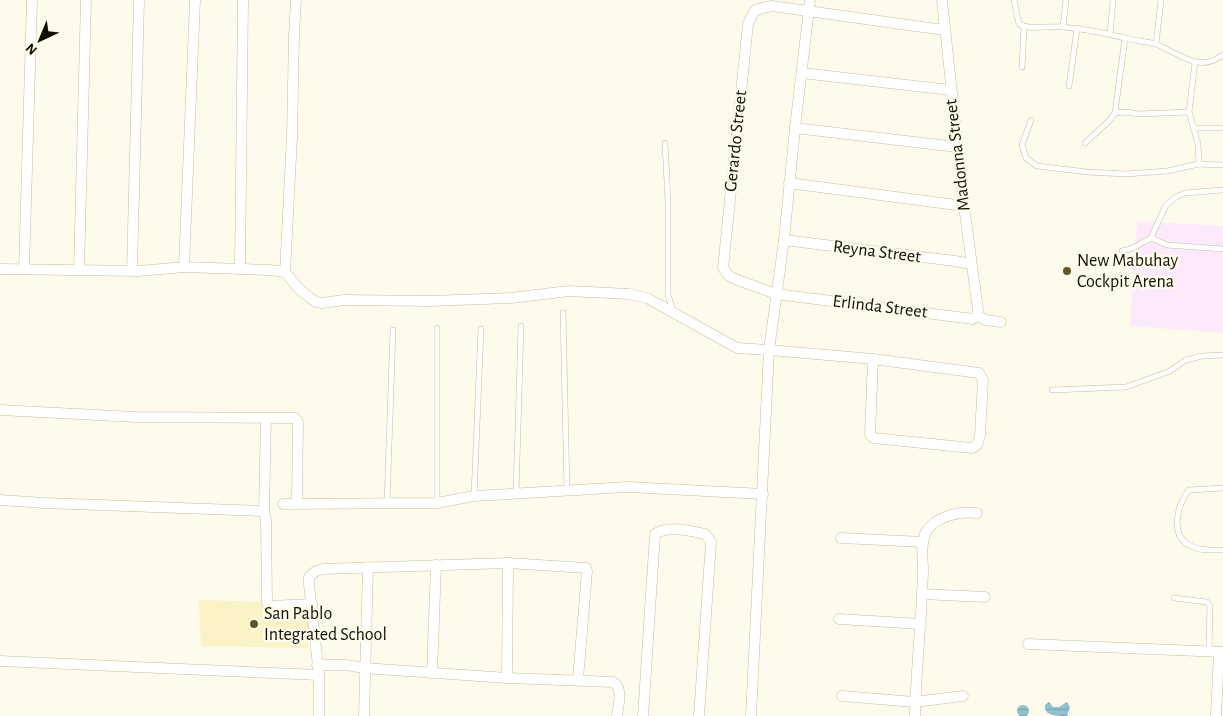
<svg xmlns="http://www.w3.org/2000/svg" width="1223" height="716" viewBox="0 0 1223 716" font-family="'Alegreya Sans',sans-serif">
<defs>
<pattern id="water-rules" width="6" height="5" patternUnits="userSpaceOnUse" patternTransform="scale(1.25)"><rect width="6" height="5" fill="#90c2d0"/><path d="M0 2.5h6" fill="none" stroke="#7ba6b1"/></pattern>
</defs>
<rect width="100%" height="100%" fill="#fefbec"/>
<path fill="#fceafc" d="M 1137,221 L 1223,226 L 1223,333 L 1130,326 Z"/>
<path fill="#fbf3c5" d="M 199,600 L 308,603 L 309,648 L 201,646 Z"/>
<g fill="url(#water-rules)">
<path d="M 1049,702 L 1053,707 L 1059,707 L 1067,702 L 1070,707 L 1067,716 C 1057,716 1043,716 1045,705 Z"/>
<circle cx="1023" cy="711" r="6"/>
</g>
<g fill="none" stroke-linecap="round" stroke-linejoin="round">
<defs>
<g id="lane">
<path d="M 1014,0 L 1019,24 C 1032,31 1050,25 1064,27 C 1085,29 1105,33 1125,38 C 1135,41 1146,41 1155,44 C 1179,52 1197,74 1223,55"/>
<path d="M 1063,27 L 1066,0"/>
<path d="M 1110,34 L 1113,0"/>
<path d="M 1156,44 L 1161,0"/>
<path d="M 1195,63 L 1189,112 L 1198,144 L 1199,164"/>
<path d="M 1022,67 L 1024,27"/>
<path d="M 1069,86 L 1077,29"/>
<path d="M 1115,113 L 1125,38"/>
<path d="M 1031,120 L 1022,145 L 1026,158 L 1037,166 L 1087,172 L 1126,174 L 1167,171 L 1199,164 L 1223,165"/>
<path d="M 1194,128 L 1223,128"/>
<path d="M 665,143 L 668,201 L 668,295 L 673,311"/>
<path d="M 1085,143 L 1110,120 L 1115,113 L 1126,112 L 1139,114 L 1189,112"/>
<path d="M 1151,238 L 1167,245 L 1223,249"/>
<path d="M 1122,251 L 1131,249 L 1151,238 L 1166,205 L 1176,197 L 1185,193 L 1223,190"/>
<path d="M 563,313 L 567,491"/>
<path d="M 437,328 L 437,503"/>
<path d="M 1052,390 L 1126,387 L 1170,371 L 1186,360 L 1202,356 L 1223,355"/>
<path d="M 1223,488 L 1189,490 C 1178,504 1169,534 1189,545 C 1199,551 1211,550 1223,550"/>
<path d="M 516,494 L 521,326"/>
<path d="M 474,496 L 481,329"/>
<path d="M 387,503 L 393,330"/>
<path d="M 1174,598 L 1207,602 L 1210,606 L 1209,651"/>
</g>
<g id="street">
<path d="M 296,0 L 294,35 L 292,137 L 285,272 L 299,289 L 309,297 L 316,302 L 322,303 L 344,300 L 431,301 L 511,298 L 569,291 L 629,294 L 647,298 L 737,348 L 769,350 L 873,359 L 979,373 L 983,380 L 980,436 L 977,445 L 972,448 L 873,438 L 870,434 L 873,359"/>
<path d="M 942,0 L 964,206 L 978,310 L 977,315 L 973,319 L 776,294 L 735,279 L 729,276 L 723,268 L 748,24 L 754,11 L 762,8 L 772,6 L 944,30"/>
<path d="M 802,73 L 950,90"/>
<path d="M 795,128 L 957,147"/>
<path d="M 789,183 L 964,206"/>
<path d="M 784,240 L 955,261 L 971,264"/>
<path d="M 184,267 L 195,0"/>
<path d="M 0,269 L 139,271 L 184,267 L 270,270 L 285,272"/>
<path d="M 24,269 L 32,0"/>
<path d="M 240,269 L 243,0"/>
<path d="M 79,270 L 86,0"/>
<path d="M 132,270 L 139,0"/>
<path d="M 977,315 L 985,320 L 1001,322"/>
<path d="M 0,410 L 135,417 L 295,418 L 298,422 L 297,503"/>
<path d="M 266,418 L 264,511 L 266,520 L 267,603 L 270,606 L 312,604"/>
<path d="M 0,500 L 44,503 L 264,511"/>
<path d="M 283,504 L 437,503 L 474,496 L 628,487 L 763,494"/>
<path d="M 841,538 L 923,542"/>
<path d="M 922,594 L 985,597"/>
<path d="M 839,619 L 921,624"/>
<path d="M 1028,644 L 1223,652"/>
<path d="M 0,661 L 319,675"/>
<path d="M 317,665 L 346,665 L 364,668 L 507,678 L 613,682 C 624,689 618,705 617,716"/>
<path d="M 432,673 L 436,565"/>
<path d="M 507,678 L 508,563"/>
<path d="M 842,696 L 915,702 L 963,696"/>
<path d="M 319,716 L 319,675 L 309,584 L 309,577 L 316,571 L 323,569 L 508,563 L 586,568 L 587,571 L 578,679"/>
<path d="M 364,716 L 368,567"/>
<path d="M 643,716 L 655,534 C 668,525 691,531 705,534 L 711,542 L 699,716"/>
<path d="M 751,716 L 769,350 L 784,240 L 795,128 L 810,0"/>
<path d="M 915,716 C 916,667 922,619 923,570 C 923,559 920,543 926,532 C 935,516 960,511 977,513"/>
<path d="M 1216,716 L 1219,652"/>
</g>
</defs>
<use href="#lane" stroke="#c4be99" stroke-width="6"/>
<use href="#street" stroke="#c4be99" stroke-width="11"/>
<use href="#lane" stroke="#fff" stroke-width="5"/>
<use href="#street" stroke="#fff" stroke-width="10"/>
</g>
<g fill="#605723" stroke="#fefbec" stroke-width="2">
<circle cx="1067" cy="271" r="5"/>
<circle cx="254" cy="624" r="5"/>
</g>
<g text-anchor="middle" dominant-baseline="central" stroke-width="5" stroke-linejoin="round" paint-order="stroke">
<g font-size="18" fill="#110e03" stroke="#fefbec">
<text transform="translate(736 141) rotate(-84)">Gerardo Street</text>
<text transform="translate(958 155) rotate(-97)">Madonna Street</text>
<text transform="translate(877 252) rotate(7)">Reyna Street</text>
<text transform="translate(880 307) rotate(7)">Erlinda Street</text>
</g>
<g font-size="18" fill="#110e03" stroke="#fefbec" text-anchor="start">
<text x="1077" y="261">New Mabuhay<tspan x="1077" dy="21">Cockpit Arena</tspan></text>
<text x="264" y="614">San Pablo<tspan x="264" dy="21">Integrated School</tspan></text>
</g>
</g>
<g transform="translate(40 40) rotate(224)" stroke="#fefbec" stroke-width="4" paint-order="stroke">
<path d="M0-4L9 19L0 12L-9 19Z" fill="#110e03"/>
<text y="-8" font-size="14" font-weight="bold" text-anchor="middle" fill="#110e03">N</text>
</g>
</svg>
